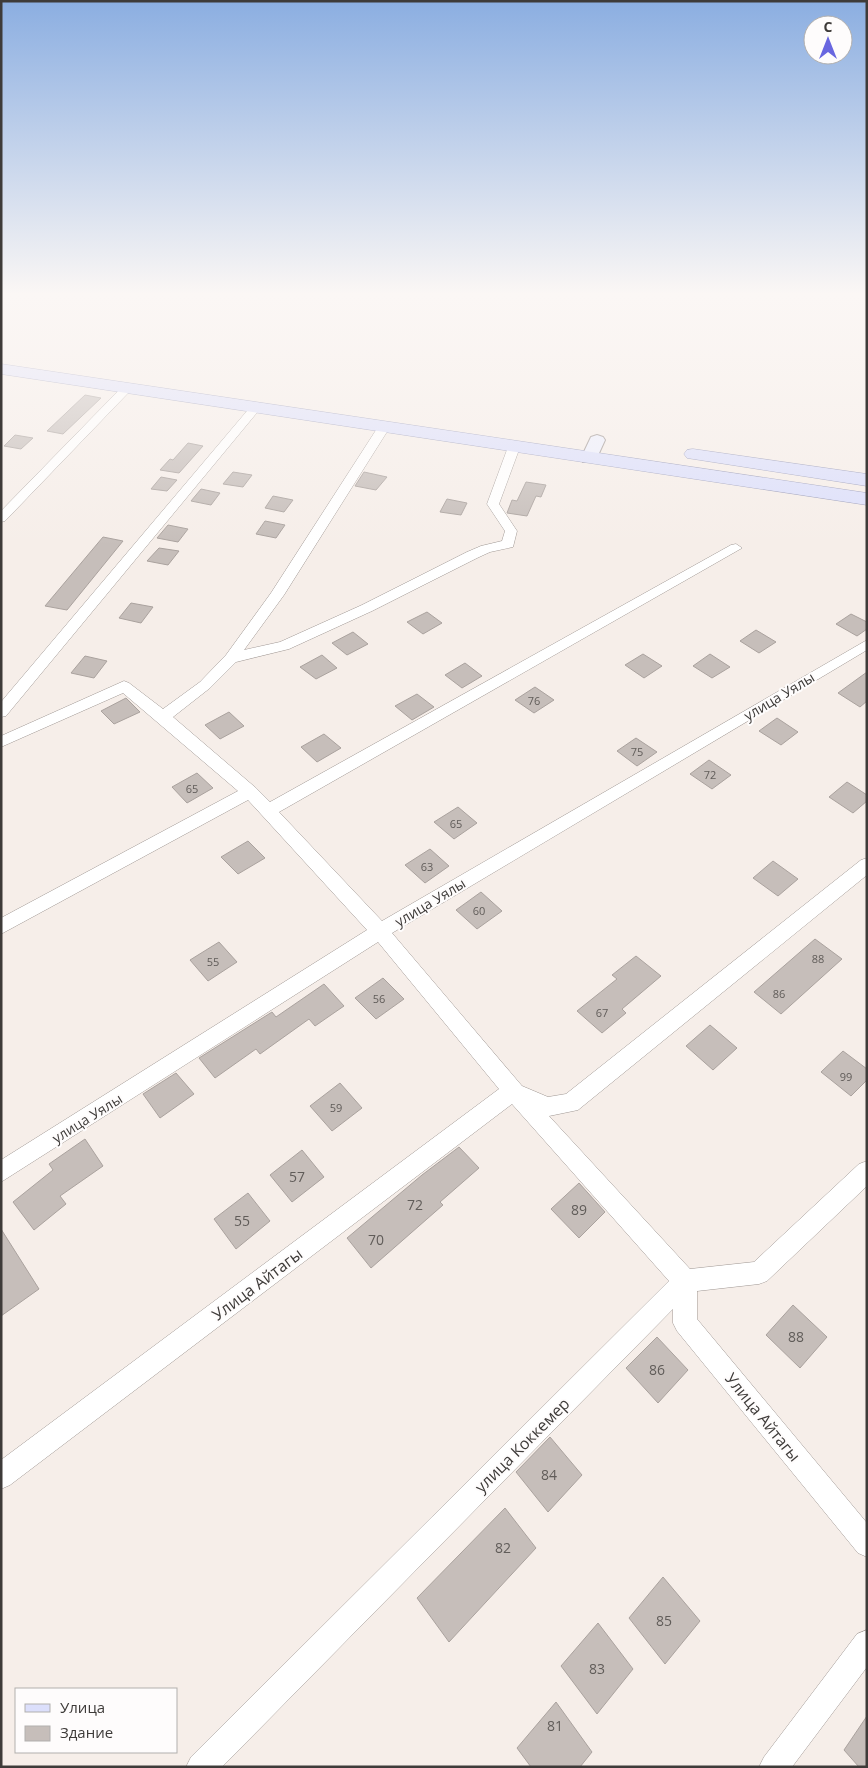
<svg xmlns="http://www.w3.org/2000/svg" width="868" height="1768" viewBox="0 0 868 1768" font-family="'Open Sans',sans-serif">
<rect width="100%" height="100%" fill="#f6eee9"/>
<g fill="#c6beba" stroke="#aaa29e">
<path d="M 85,395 L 101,398 L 63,434 L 47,431 Z"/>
<path d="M 15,435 L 33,438 L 21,449 L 4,446 Z"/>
<path d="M 188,443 L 203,446 L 179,473 L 160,470 L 170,459 L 173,460 Z"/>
<path d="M 233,472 L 252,475 L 243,487 L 223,484 Z"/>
<path d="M 364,472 L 387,477 L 376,490 L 355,486 Z"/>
<path d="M 161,477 L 177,480 L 167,491 L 151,489 Z"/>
<path d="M 526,482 L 546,485 L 541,497 L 536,496 L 527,516 L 507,513 L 512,500 L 517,501 Z"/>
<path d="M 201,489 L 220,493 L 211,505 L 191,501 Z"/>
<path d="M 273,496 L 293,500 L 284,512 L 265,508 Z"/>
<path d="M 447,499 L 467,503 L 461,515 L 440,512 Z"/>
<path d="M 265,521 L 285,525 L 276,538 L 256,534 Z"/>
<path d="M 168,525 L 188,529 L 178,542 L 157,538 Z"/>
<path d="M 103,537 L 123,541 L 67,610 L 45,606 Z"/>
<path d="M 159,548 L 179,551 L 168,565 L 147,561 Z"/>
<path d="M 131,603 L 153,607 L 141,623 L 119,618 Z"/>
<path d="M 427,612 L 442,623 L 423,634 L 407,622 Z"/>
<path d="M 851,614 L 867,622 L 867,629 L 857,636 L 836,624 Z"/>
<path d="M 756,630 L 776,642 L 759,653 L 740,641 Z"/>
<path d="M 353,632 L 368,644 L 347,655 L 332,643 Z"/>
<path d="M 643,654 L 662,666 L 644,678 L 625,665 Z"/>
<path d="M 710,654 L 730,667 L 712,678 L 693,666 Z"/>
<path d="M 322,655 L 337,668 L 316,679 L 300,667 Z"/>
<path d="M 85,656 L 107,661 L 94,678 L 71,673 Z"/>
<path d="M 465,663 L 482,676 L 462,688 L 445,675 Z"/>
<path d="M 867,672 L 867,701 L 860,707 L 838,693 Z"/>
<path d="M 535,687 L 554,700 L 534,713 L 515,700 Z"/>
<path d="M 417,694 L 434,707 L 412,720 L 395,706 Z"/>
<path d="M 126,698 L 140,712 L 114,724 L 101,711 Z"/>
<path d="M 229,712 L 244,726 L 220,739 L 205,725 Z"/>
<path d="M 777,718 L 798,732 L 781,745 L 759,731 Z"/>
<path d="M 324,734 L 341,748 L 317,762 L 301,747 Z"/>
<path d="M 636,738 L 657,752 L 637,766 L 617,751 Z"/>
<path d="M 709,760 L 731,775 L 712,789 L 690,774 Z"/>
<path d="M 197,773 L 213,788 L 187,803 L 172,787 Z"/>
<path d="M 847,782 L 867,795 L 867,801 L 853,813 L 829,797 Z"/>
<path d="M 458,807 L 477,823 L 454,839 L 434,822 Z"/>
<path d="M 248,841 L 265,858 L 238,874 L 221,857 Z"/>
<path d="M 430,849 L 449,866 L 425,883 L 405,865 Z"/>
<path d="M 773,861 L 798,879 L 778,896 L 753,878 Z"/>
<path d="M 481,892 L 502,911 L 477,929 L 456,910 Z"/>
<path d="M 815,939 L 842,959 L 781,1014 L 754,992 Z"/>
<path d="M 219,942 L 237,962 L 208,981 L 190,960 Z"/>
<path d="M 636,956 L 661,976 L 622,1009 L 626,1013 L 602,1033 L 577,1011 L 617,979 L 612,975 Z"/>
<path d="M 383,978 L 404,999 L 376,1019 L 355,998 Z"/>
<path d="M 324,984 L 344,1006 L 315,1026 L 309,1019 L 260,1054 L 256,1049 L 215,1078 L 199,1058 L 272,1012 L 276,1017 Z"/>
<path d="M 710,1025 L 737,1048 L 713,1070 L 686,1046 Z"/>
<path d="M 843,1051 L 867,1069 L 867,1080 L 851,1096 L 821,1072 Z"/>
<path d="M 176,1073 L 194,1094 L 160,1118 L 143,1094 Z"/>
<path d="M 340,1083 L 362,1108 L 332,1131 L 310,1106 Z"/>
<path d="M 85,1139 L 103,1166 L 60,1196 L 66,1204 L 34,1230 L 13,1202 L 53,1170 L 49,1164 Z"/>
<path d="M 459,1147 L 479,1168 L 440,1202 L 443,1205 L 371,1268 L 347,1238 L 422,1175 Z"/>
<path d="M 302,1150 L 324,1177 L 292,1202 L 270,1175 Z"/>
<path d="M 579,1183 L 605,1212 L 579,1238 L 551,1209 Z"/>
<path d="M 248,1193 L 270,1221 L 236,1249 L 214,1219 Z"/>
<path d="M 1,1229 L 39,1289 L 1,1316 Z"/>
<path d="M 793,1305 L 827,1337 L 800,1368 L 766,1335 Z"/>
<path d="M 657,1337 L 688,1370 L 658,1403 L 626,1368 Z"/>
<path d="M 550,1437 L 582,1475 L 548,1512 L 516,1472 Z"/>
<path d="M 505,1508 L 536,1548 L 449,1642 L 417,1598 Z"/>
<path d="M 663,1577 L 700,1621 L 665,1664 L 629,1618 Z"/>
<path d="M 598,1623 L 633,1669 L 597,1714 L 561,1666 Z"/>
<path d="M 556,1702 L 592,1752 L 580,1767 L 531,1767 L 517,1748 Z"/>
<path d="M 867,1716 L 867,1767 L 859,1767 L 844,1750 Z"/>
</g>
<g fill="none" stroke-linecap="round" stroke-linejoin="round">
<defs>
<g id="minor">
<path d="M 127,385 L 131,386 L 132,388 L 131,390 L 5,521 L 1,522 L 1,511 L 123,386 Z"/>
<path d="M 256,404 L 261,407 L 260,409 L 6,716 L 1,717 L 1,702 L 252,405 Z"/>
<path d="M 384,424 L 390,427 L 284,595 L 244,650 L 280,642 L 362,605 L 467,552 L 481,546 L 502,541 L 505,531 L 487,504 L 508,447 L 514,444 L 520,447 L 499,504 L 517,531 L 513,547 L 490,552 L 477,558 L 372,611 L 289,649 L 236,662 L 210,688 L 173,717 L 256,788 L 270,802 L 731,545 L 736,544 L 742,548 L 279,812 L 382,921 L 867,640 L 867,650 L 392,933 L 522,1086 L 548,1097 L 566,1094 L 861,860 L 867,858 L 867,875 L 578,1110 L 549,1116 L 690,1269 L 754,1262 L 859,1164 L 867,1161 L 867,1186 L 767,1281 L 759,1284 L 697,1291 L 697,1319 L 867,1523 L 867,1557 L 858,1553 L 677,1331 L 673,1323 L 673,1309 L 222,1767 L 186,1767 L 191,1757 L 669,1281 L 512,1104 L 10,1485 L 1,1489 L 1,1460 L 499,1089 L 378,942 L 1,1182 L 1,1160 L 367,930 L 248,800 L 1,934 L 1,918 L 238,791 L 123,693 L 1,747 L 1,736 L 124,681 L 129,683 L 163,709 L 200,682 L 226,655 L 271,593 L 378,427 Z"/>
<path d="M 867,1630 L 867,1667 L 792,1767 L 759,1767 L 764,1757 L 857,1634 Z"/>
</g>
<path id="secondary" d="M 597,435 L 603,437 L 605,440 L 595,462 L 583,462 L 581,458 L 591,437 Z"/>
<g id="primary">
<path d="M 1,364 L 867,493 L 867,505 L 1,374 Z"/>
<path d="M 693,449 L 867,474 L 867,486 L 687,458 L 684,454 L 687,450 Z"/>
</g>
</defs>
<use href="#minor" stroke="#9f9793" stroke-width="1"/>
<use href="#secondary" stroke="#9f9793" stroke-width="2"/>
<use href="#primary" stroke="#9598b6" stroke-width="1"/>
<use href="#minor" fill="#fff" fill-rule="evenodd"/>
<use href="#secondary" fill="#edeffd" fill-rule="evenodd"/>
<use href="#primary" fill="#dcdffb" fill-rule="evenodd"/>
</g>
<linearGradient id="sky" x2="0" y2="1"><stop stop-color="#8baee1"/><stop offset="0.54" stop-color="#fbf7f5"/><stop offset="1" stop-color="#fbf7f5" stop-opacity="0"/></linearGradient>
<rect width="868" height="545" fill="url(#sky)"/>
<g text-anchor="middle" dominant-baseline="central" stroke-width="4" stroke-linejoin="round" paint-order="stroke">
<g font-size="11" fill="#605c59">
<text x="534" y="700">76</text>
<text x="637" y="751">75</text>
<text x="710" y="774">72</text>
<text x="192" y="788">65</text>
<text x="456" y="823">65</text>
<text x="427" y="866">63</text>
<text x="479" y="910">60</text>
<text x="818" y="958">88</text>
<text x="213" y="961">55</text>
<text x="779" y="993">86</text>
<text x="379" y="998">56</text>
<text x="602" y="1012">67</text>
<text x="846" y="1076">99</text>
<text x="336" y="1107">59</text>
</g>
<g font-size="14" fill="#3e3b39" stroke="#fefcfc">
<text transform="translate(779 696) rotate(-31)">улица Уялы</text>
<text transform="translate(430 902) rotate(-31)">улица Уялы</text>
<text transform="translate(87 1118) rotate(-32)">улица Уялы</text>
</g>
<g font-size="14" fill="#605c59">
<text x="297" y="1176">57</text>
<text x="415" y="1204">72</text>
<text x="579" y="1209">89</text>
<text x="242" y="1220">55</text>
<text x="376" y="1239">70</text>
<text x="796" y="1336">88</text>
<text x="657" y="1369">86</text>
<text x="549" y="1474">84</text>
<text x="503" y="1547">82</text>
<text x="664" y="1620">85</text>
<text x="597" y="1668">83</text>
<text x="555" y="1725">81</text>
</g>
<g font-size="16" fill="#3e3b39" stroke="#fefcfc">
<text transform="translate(257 1284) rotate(-37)">Улица Айтагы</text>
<text transform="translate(763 1417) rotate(51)">Улица Айтагы</text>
<text transform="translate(522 1445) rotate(-45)">улица Коккемер</text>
</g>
</g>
<rect width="868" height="1768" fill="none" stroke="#3e3b39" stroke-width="5"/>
<rect x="15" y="1688" width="162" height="65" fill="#fefcfc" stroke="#b1afae"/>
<rect x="25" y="1704" width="25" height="8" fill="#dcdffb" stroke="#b1afae"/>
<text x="60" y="1713" font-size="15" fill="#3e3b39">Улица</text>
<rect x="25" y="1726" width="25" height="15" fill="#c6beba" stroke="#b1afae"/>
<text x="60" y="1738" font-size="15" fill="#3e3b39">Здание</text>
<g transform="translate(828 40)"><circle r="24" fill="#fefcfc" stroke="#b1afae"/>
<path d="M0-4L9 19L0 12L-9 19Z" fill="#6967e0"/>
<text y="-8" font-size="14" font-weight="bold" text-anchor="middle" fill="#3e3b39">С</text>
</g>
</svg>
